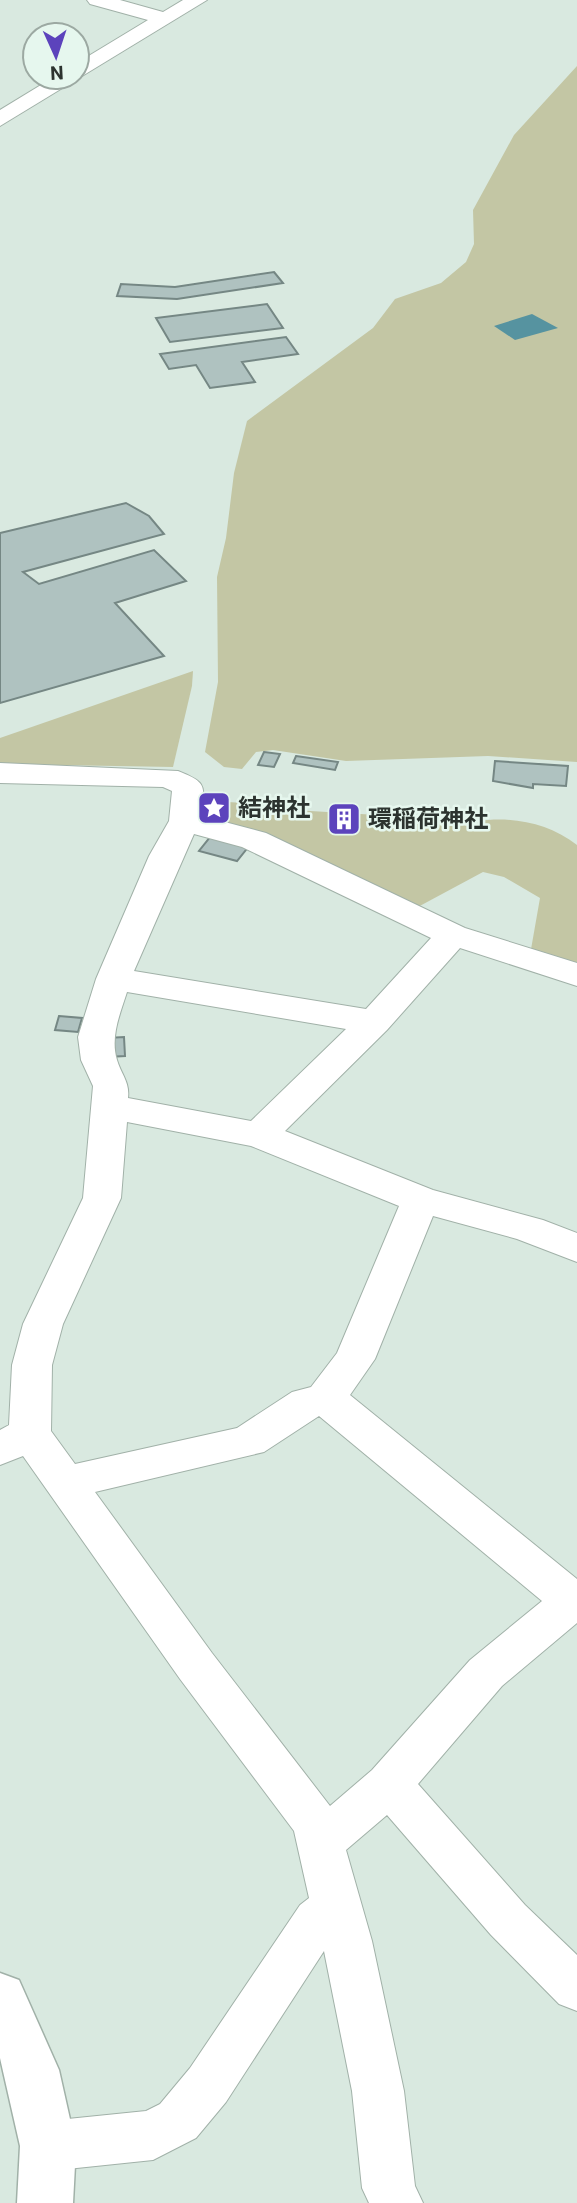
<svg xmlns="http://www.w3.org/2000/svg" width="577" height="2203" viewBox="0 0 577 2203" font-family="Roboto,'Noto Sans JP',sans-serif">
<rect width="100%" height="100%" fill="#d9e9e0"/>
<g fill="#c3c6a4">
<path d="M 577,66 L 577,762 L 488,756 L 346,761 L 273,750 L 256,752 L 242,769 L 224,767 L 205,752 L 218,682 L 217,577 L 226,538 L 234,473 L 247,421 L 373,328 L 395,299 L 441,283 L 466,262 L 474,244 L 473,210 L 514,135 Z"/>
<path d="M 193,671 L 192,686 L 173,767 L 0,764 L 0,738 Z"/>
<path d="M 228,802 L 259,804 L 277,809 L 478,821 C 512,816 549,823 577,845 L 577,969 L 530,955 L 540,898 L 504,877 L 483,872 L 416,908 L 214,823 L 219,804 Z"/>
</g>
<path fill="#5693a0" d="M 532,314 L 558,328 L 515,340 L 494,326 Z"/>
<g fill="#afc2c0" stroke="#758784" stroke-width="2">
<path d="M 274,272 L 283,283 L 177,299 L 117,296 L 121,284 L 175,287 Z"/>
<path d="M 267,304 L 283,328 L 170,342 L 156,318 Z"/>
<path d="M 286,337 L 298,354 L 242,362 L 255,382 L 210,388 L 196,365 L 169,369 L 160,354 Z"/>
<path d="M 126,503 L 149,516 L 164,534 L 23,572 L 39,584 L 154,550 L 186,581 L 115,603 L 164,656 L 0,703 L 0,533 Z"/>
<path d="M 264,752 L 280,754 L 274,767 L 258,765 Z"/>
<path d="M 296,756 L 338,762 L 335,770 L 293,763 Z"/>
<path d="M 495,761 L 568,766 L 566,786 L 533,784 L 533,788 L 493,781 Z"/>
<path d="M 211,836 L 249,846 L 237,861 L 199,851 Z"/>
<path d="M 59,1016 L 82,1018 L 78,1032 L 55,1030 Z"/>
<path d="M 124,1037 L 125,1056 L 108,1057 L 107,1038 Z"/>
</g>
<g fill="none" stroke-linecap="round" stroke-linejoin="round">
<defs>
<g id="minor">
<path d="M 87,0 L 120,0 L 163,12 L 183,0 L 207,0 L 0,126 L 0,110 L 54,77 L 77,77 L 77,63 L 148,20 L 90,4 Z"/>
<path d="M 0,763 L 178,771 C 208,783 204,785 202,816 L 266,833 L 465,928 L 577,963 L 577,986 L 460,948 L 387,1030 L 285,1131 L 433,1190 L 543,1220 L 577,1233 L 577,1262 L 517,1239 L 433,1216 L 375,1359 L 350,1395 L 577,1579 L 577,1623 L 502,1686 L 418,1784 L 525,1905 L 577,1955 L 577,2011 L 559,2004 L 491,1935 L 387,1815 L 346,1850 L 372,1941 L 404,2091 L 415,2186 L 423,2203 L 369,2203 L 362,2188 L 352,2091 L 324,1951 L 226,2102 L 196,2138 L 153,2160 L 48,2171 L 29,2163 L 22,2146 L 29,2129 L 48,2121 L 146,2111 L 160,2104 L 190,2068 L 300,1905 L 309,1898 L 294,1831 L 180,1679 L 23,1456 L 0,1465 L 0,1430 L 9,1425 L 12,1365 L 23,1324 L 83,1198 L 93,1086 L 81,1060 L 78,1037 L 96,979 L 149,856 L 169,821 L 172,791 L 163,787 L 0,783 ZM 194,834 L 242,847 L 431,938 L 366,1009 L 134,971 ZM 127,992 L 346,1029 L 251,1121 L 128,1098 C 130,1082 121,1074 117,1060 C 110,1037 120,1014 127,992 ZM 127,1122 L 251,1146 L 399,1206 L 337,1353 L 311,1387 L 292,1392 L 237,1428 L 75,1464 L 51,1431 L 52,1365 L 63,1324 L 121,1198 ZM 319,1416 L 542,1601 L 470,1660 L 372,1770 L 330,1806 L 212,1653 L 95,1492 L 264,1452 Z"/>
</g>
<path id="major" d="M 0,1973 L 19,1980 L 59,2070 L 76,2146 L 73,2203 L 17,2203 L 20,2146 L 0,2058 Z"/>
</defs>
<use href="#minor" stroke="#a1b1a8" stroke-width="2"/>
<use href="#major" stroke="#a1b1a8" stroke-width="3"/>
<use href="#minor" fill="#fff" fill-rule="evenodd"/>
<use href="#major" fill="#fff" fill-rule="evenodd"/>
</g>
<defs>
<symbol id="sight-square" viewBox="-11 -11 22 22"><rect x="-9" y="-9" width="18" height="18" rx="4" fill="#5c43bc" stroke="#e6f7ee"/><path d="M0-6L1.8-2.2L6-1.7L2.9 1.2L3.7 5.4L0 3.3L-3.7 5.4L-2.9 1.2L-6-1.7L-1.8-2.2Z" fill="#fff"/></symbol>
<symbol id="building-square" viewBox="-11 -11 22 22"><rect x="-9" y="-9" width="18" height="18" rx="4" fill="#5c43bc" stroke="#e6f7ee"/><path d="M-4-6H4V6H1V3H-1V6H-4ZM-2.5-4.3h1.7v1.8h-1.7ZM.8-4.3h1.7v1.8H.8ZM-2.5-1h1.7V.8h-1.7ZM.8-1h1.7V.8H.8Z" fill="#fff"/></symbol>
</defs>
<g fill-rule="evenodd">
<use href="#sight-square" x="195" y="789" width="38" height="38"/>
<use href="#building-square" x="325" y="800" width="38" height="38"/>
</g>
<g text-anchor="middle" dominant-baseline="central" stroke-width="5" stroke-linejoin="round" paint-order="stroke">
<g font-size="24" font-weight="bold" fill="#2c332f" stroke="#e6f7ee" text-anchor="start">
<text x="238" y="808">結神社</text>
<text x="368" y="819">環稲荷神社</text>
</g>
</g>
<g transform="translate(56 56) rotate(177)"><circle r="33" fill="#e6f7ee" stroke="#9ca9a2" stroke-width="2"/>
<path d="M0-5L12 26L0 18L-12 26Z" fill="#5c43bc"/>
<text y="-10" font-size="19" font-weight="bold" text-anchor="middle" fill="#2c332f">N</text>
</g>
</svg>
